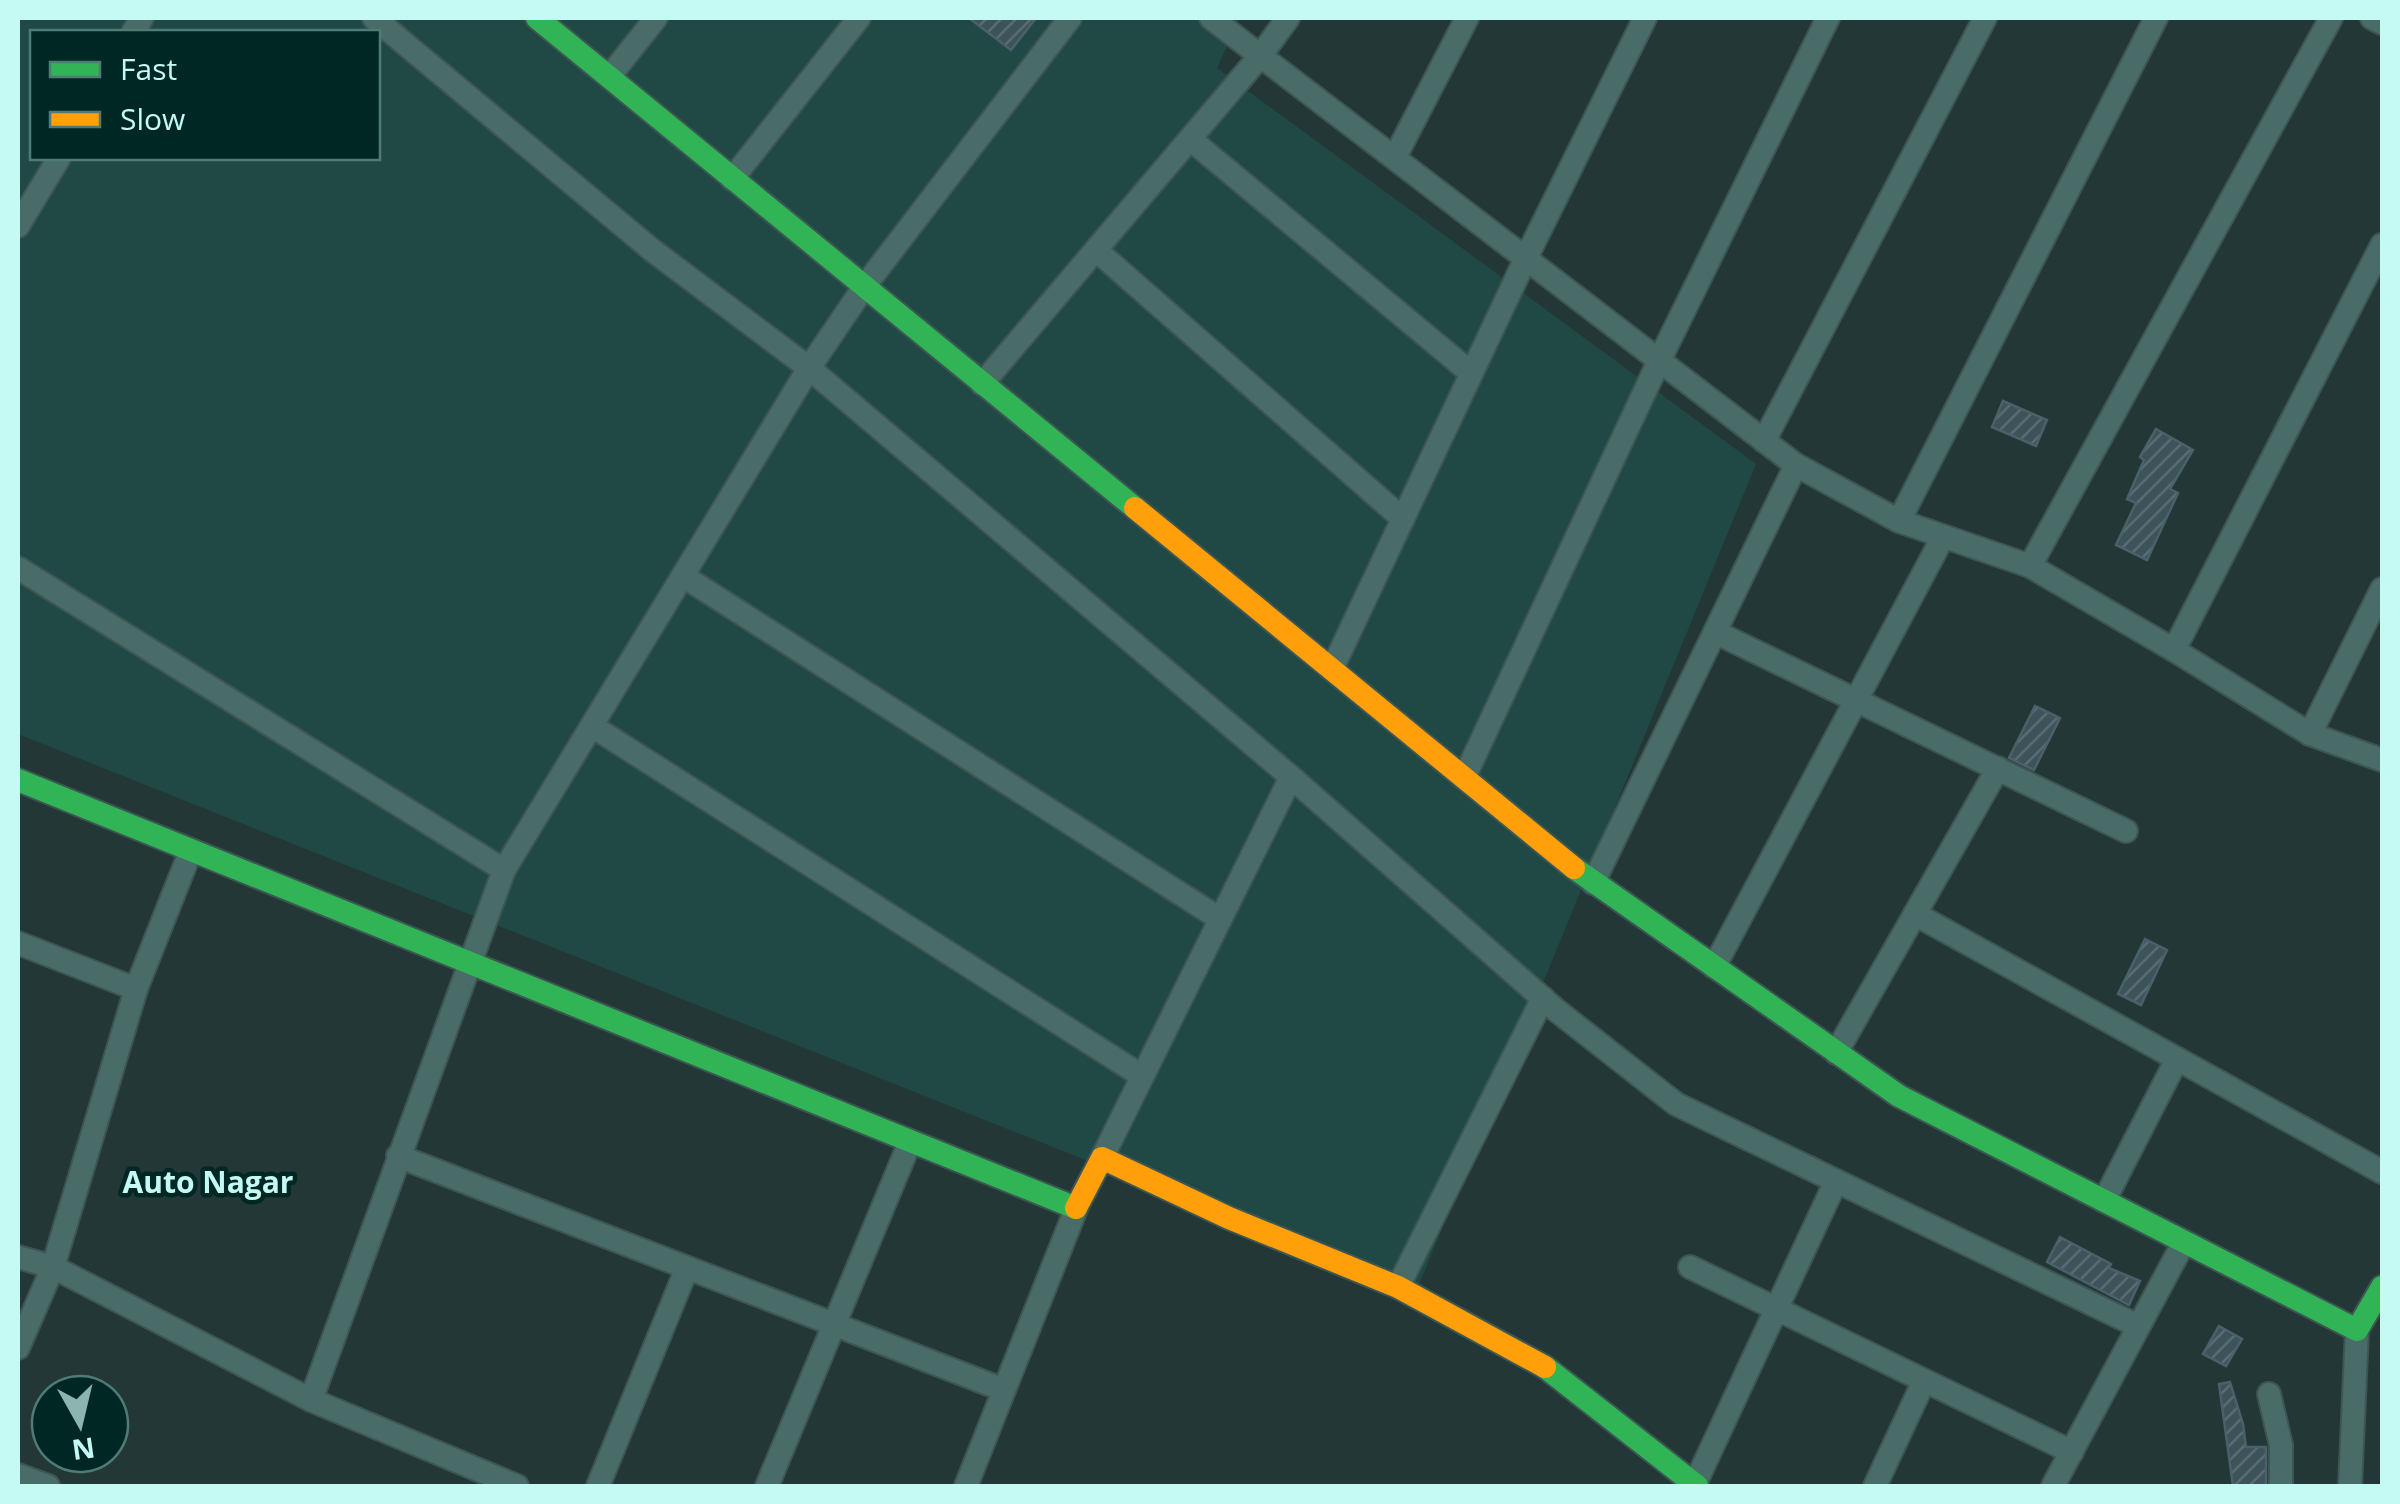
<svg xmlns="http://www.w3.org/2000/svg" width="2400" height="1504" viewBox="0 0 2400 1504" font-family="'Open Sans',sans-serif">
<defs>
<pattern id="building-hatch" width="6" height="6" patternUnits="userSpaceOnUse" patternTransform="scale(2.5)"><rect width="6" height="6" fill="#3d535a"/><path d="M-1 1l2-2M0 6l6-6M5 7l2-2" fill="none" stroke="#586c72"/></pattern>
</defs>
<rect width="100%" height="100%" fill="#233836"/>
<path fill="#204845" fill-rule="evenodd" d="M 18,18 L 1240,18 L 1217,68 L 1756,464 L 1416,1292 L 18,734 ZM 32,32 L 378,32 L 378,158 L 32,158 Z"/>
<g fill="url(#building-hatch)" stroke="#4b606a" stroke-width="2.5">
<path d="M 969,18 L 1036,18 L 1011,50 Z"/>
<path d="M 2003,401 L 2047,420 L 2036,446 L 1992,427 Z"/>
<path d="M 2156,429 L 2193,450 L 2170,489 L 2178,493 L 2147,560 L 2116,545 L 2136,503 L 2127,499 L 2144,460 L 2140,457 Z"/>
<path d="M 2035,706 L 2060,718 L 2034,770 L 2009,758 Z"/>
<path d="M 2145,939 L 2167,950 L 2141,1005 L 2118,994 Z"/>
<path d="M 2060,1237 L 2111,1264 L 2109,1268 L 2140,1281 L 2129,1305 L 2047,1262 Z"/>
<path d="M 2219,1326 L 2242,1339 L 2226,1366 L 2203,1354 Z"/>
<path d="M 2230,1382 L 2243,1424 L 2246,1447 L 2266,1447 L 2266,1486 L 2233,1486 L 2219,1384 Z"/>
</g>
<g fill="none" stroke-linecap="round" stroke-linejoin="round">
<defs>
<g id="street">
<path d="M 374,18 L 652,250 L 809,368 L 1291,777 L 1556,1010 L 1676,1104 L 2138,1326"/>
<path d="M 1211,18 L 1796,465 L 1593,883"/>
<path d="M 2372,18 L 2382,23"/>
<path d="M 133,32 L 142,18"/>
<path d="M 609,77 L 656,18"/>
<path d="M 1190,139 L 1471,373"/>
<path d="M 1395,157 L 1467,18"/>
<path d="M 732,179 L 859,18"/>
<path d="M 18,226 L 59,158"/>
<path d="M 1096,250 L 1403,519"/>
<path d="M 982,384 L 1261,55 L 1288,18"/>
<path d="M 1764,441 L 1985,18"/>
<path d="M 1796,465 L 1899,521 L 2156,18"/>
<path d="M 1899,521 L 2030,566 L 2174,650 L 2310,734 L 2382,760"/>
<path d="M 2030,566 L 2331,18"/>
<path d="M 18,568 L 504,870"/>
<path d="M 683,576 L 1220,919"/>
<path d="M 1715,632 L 2126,831"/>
<path d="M 2174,650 L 2382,245"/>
<path d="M 1332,669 L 1526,258 L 1645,18"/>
<path d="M 592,726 L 1142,1076"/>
<path d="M 2310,734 L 2382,589"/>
<path d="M 1464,778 L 1659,361 L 1828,18"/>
<path d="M 1915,914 L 2382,1172"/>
<path d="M 18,943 L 136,989"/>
<path d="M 1714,967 L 1943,537"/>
<path d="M 1836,1053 L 1998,768"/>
<path d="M 398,1156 L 1004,1390"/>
<path d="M 1102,1158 L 1291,777"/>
<path d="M 2104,1201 L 2177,1059"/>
<path d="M 18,1257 L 53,1267 L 311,1400 L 517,1486"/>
<path d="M 1690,1267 L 2072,1452"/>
<path d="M 1398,1287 L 1543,998"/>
<path d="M 18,1348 L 53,1267 L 136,989 L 191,850"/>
<path d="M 2269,1394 L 2281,1445 L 2281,1486"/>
<path d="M 311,1400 L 504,870 L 809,368 L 864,287 L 1070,18"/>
<path d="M 18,1475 L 48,1486"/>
<path d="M 598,1486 L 687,1268"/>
<path d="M 767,1486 L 910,1142"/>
<path d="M 966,1486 L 1076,1209"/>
<path d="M 1694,1486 L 1836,1181"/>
<path d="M 1875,1486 L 1924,1381"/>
<path d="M 2053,1486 L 2184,1242"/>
<path d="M 2350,1486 L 2357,1330"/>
</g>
<g id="fast">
<path d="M 537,18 L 1135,508"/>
<path d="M 18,780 L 1076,1208"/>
<path d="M 1574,868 L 1899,1096 L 2357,1330 L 2382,1287"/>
<path d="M 1545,1367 L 1697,1486"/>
</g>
<g id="slow">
<path d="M 1135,508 L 1574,868"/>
<path d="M 1076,1208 L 1102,1158 L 1229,1218 L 1398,1287 L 1545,1367"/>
</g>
</defs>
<use href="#street" stroke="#3d5653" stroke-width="26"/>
<use href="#fast" stroke="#3d5653" stroke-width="26"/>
<use href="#slow" stroke="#3d5653" stroke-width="26"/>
<use href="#street" stroke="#4a6c69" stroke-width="22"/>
<use href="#fast" stroke="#30b455" stroke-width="22"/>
<use href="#slow" stroke="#ff9f0a" stroke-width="22"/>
</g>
<g text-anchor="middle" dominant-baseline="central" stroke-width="9" stroke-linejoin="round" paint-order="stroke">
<g font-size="30" font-weight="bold" fill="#c5f9f4" stroke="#002724">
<text x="208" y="1181">Auto Nagar</text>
</g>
</g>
<rect width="2400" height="1504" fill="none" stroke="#c5f9f4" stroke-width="40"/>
<rect x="30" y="30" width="350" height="130" fill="#002724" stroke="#4f7b77" stroke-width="2.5"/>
<rect x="50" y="62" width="50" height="15" fill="#30b455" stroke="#4f7b77" stroke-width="2.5"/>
<text x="120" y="80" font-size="30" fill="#c5f9f4">Fast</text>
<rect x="50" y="112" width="50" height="15" fill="#ff9f0a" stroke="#4f7b77" stroke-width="2.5"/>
<text x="120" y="130" font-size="30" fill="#c5f9f4">Slow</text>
<g transform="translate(80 1424) rotate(172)"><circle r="48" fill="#002724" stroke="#4f7b77" stroke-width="2.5"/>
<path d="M0-8L18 38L0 25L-18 38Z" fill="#8cb5b2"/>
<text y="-15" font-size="28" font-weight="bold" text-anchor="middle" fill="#c5f9f4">N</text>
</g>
</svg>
